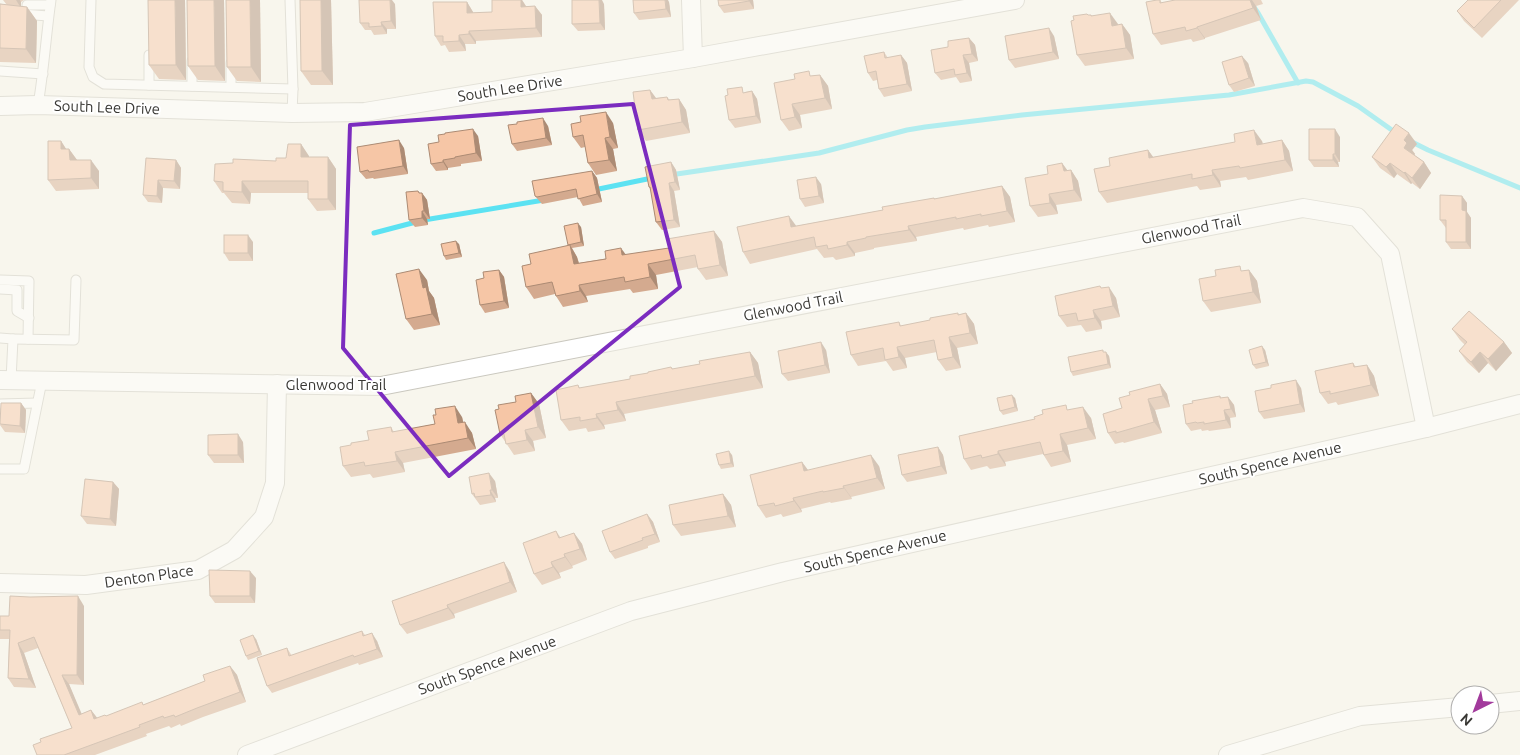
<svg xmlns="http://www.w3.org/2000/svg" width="1520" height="755" viewBox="0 0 1520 755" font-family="Ubuntu,sans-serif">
<rect width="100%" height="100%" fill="#f8f6ed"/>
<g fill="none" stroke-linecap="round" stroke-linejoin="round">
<g stroke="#5ce2f2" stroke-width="5">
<path d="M 1249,0 L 1258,13 L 1298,83"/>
<path d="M 1410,141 L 1428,150 L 1520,188"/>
<path d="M 670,175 L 819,153 L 907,130 L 925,127 L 1022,115 L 1229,95 L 1306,81 L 1313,82 L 1358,106 L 1396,133"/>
<path d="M 594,190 L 652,178"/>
<path d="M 424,220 L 544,200"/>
<path d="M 374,233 L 416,222"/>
</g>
<defs>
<g id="service">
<path d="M 91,0 L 89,67 L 93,77 L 104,84 L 293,89"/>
<path d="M 290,0 L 293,89 L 292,113"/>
<path d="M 27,5 L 50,5"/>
<path d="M 0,9 L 9,13 L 48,16"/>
<path d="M 192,61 L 192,86"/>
<path d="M 231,63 L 231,87"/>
<path d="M 0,71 L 43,74"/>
<path d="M 149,85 L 149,55"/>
<path d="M 38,105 C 44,70 46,35 51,0"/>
<path d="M 0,280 L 29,281 L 28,339"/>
<path d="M 0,289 L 17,290 L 17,311 L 29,318"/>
<path d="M 0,338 L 13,339 L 11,380"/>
<path d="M 13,339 L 74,340 L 76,280"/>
<path d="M 0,404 L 37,403"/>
<path d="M 0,469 L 24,469 L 42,381"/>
</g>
<g id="minor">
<path d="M 691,0 L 693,58"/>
<path d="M 0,106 L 38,105 L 292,113 L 365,112 L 693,58 L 1015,0"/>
<path d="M 0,380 L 381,386 L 1303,208 L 1357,217 L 1390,254 L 1426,428"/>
<path d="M 0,583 L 86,585 L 198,570 L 234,550 L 264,517 L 275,483 L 277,384"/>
<path d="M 1490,704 L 1520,701"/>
<path d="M 247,755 L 631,611 L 783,572 L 1426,428 L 1520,404"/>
<path d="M 1228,755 L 1360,716 L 1460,707"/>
</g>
</defs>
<use href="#service" stroke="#cac8bf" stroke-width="11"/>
<use href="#minor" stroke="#cac8bf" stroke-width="20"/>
<use href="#service" stroke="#fff" stroke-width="9"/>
<use href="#minor" stroke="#fff" stroke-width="18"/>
</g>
<g fill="#d4aa8f">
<path d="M 3,0 L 24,0 L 21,2 L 21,6 L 27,7 L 37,21 L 36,63 L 0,62 L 0,4 L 7,5 Z"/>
<path d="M 185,0 L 186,80 L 159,79 L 149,65 Z"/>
<path d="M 224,0 L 225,81 L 198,80 L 188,66 Z"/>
<path d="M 226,0 L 260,0 L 261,82 L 237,81 L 227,67 Z"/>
<path d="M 300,0 L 331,0 L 333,85 L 311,85 L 301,71 Z"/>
<path d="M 522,0 L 526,6 L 535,6 L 542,15 L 542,37 L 476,41 L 476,44 L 465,44 L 466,51 L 449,52 L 445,45 L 441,46 L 435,36 L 467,2 L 473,12 L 473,13 L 492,12 Z"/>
<path d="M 753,0 L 754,9 L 724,13 L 719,6 Z"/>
<path d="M 1160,0 L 1162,3 L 1175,0 L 1261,0 L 1263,4 L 1256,6 L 1261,20 L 1205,38 L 1205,39 L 1193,42 L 1191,39 L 1161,45 L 1153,34 Z"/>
<path d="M 1468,0 L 1519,0 L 1482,38 L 1464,21 L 1457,11 Z"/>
<path d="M 669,2 L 671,17 L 639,20 L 634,13 Z"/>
<path d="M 395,4 L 396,29 L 387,29 L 387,34 L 374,35 L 371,30 L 365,30 L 360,23 Z"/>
<path d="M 604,4 L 605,30 L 578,31 L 572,24 Z"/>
<path d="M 1088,15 L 1091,15 L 1092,16 L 1118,24 L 1118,25 L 1122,24 L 1130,35 L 1134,59 L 1085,66 L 1077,55 Z"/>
<path d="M 1054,36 L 1059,59 L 1015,68 L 1009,60 Z"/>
<path d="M 969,38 L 975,45 L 978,61 L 969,63 L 972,81 L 960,83 L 956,77 L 941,80 L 935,73 L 948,47 Z"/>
<path d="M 884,52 L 888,58 L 901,55 L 907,63 L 912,91 L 884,97 L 879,89 L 877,80 L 873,81 L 868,73 Z"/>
<path d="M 1248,63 L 1255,86 L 1234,92 L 1229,85 Z"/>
<path d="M 820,75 L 828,86 L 832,109 L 800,115 L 802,128 L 789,131 L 781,120 L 813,76 Z"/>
<path d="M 650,90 L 656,98 L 667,97 L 670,100 L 679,99 L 686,110 L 690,133 L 646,141 L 638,130 Z"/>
<path d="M 752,91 L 757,99 L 761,123 L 735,128 L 729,120 L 745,92 Z"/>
<path d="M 613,123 L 618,148 L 613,149 L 617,171 L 596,175 L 588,163 L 585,147 L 581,148 L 573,137 Z"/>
<path d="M 548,126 L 552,145 L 517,151 L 512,144 Z"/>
<path d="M 478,136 L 482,161 L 461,164 L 461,166 L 448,168 L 448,170 L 436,171 L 431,164 Z"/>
<path d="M 1340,137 L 1340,162 L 1338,162 L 1339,167 L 1314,167 L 1309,160 Z"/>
<path d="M 1282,140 L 1289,151 L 1293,171 L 1248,180 L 1246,177 L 1220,181 L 1221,187 L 1200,190 L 1197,186 L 1107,203 L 1099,192 L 1110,166 L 1148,150 L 1153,157 L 1262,141 L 1263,144 Z"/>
<path d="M 61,141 L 66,149 L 69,149 L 77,160 L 99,171 L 99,189 L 56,191 L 48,180 Z"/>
<path d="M 301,144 L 309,157 L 328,157 L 336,169 L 336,210 L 317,211 L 308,199 L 308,193 L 251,193 L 250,204 L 232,203 L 224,193 L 222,193 L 214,181 L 286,158 Z"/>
<path d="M 1417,144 L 1412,150 L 1415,154 L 1414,155 L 1424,162 L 1431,173 L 1420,189 L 1412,183 L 1411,184 L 1397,174 L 1394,178 L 1380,168 L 1372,157 Z"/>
<path d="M 404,148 L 408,174 L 374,179 L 373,178 L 366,179 L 360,172 Z"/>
<path d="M 176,160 L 181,168 L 180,189 L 163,188 L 162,203 L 148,202 L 143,195 Z"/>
<path d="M 671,162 L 676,170 L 680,190 L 674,191 L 680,227 L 662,230 L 656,222 L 651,190 L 649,187 Z"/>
<path d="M 1062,163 L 1067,170 L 1071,170 L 1078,181 L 1082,201 L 1056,205 L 1058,214 L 1038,217 L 1030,206 L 1048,174 Z"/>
<path d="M 592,171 L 597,178 L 602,202 L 583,206 L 578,197 L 542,204 L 535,196 Z"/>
<path d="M 821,184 L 824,203 L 805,207 L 800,199 Z"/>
<path d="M 1002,186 L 1010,197 L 1015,222 L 989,227 L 988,225 L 964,230 L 963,228 L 916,237 L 917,241 L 874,248 L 874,249 L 855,253 L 855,256 L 836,260 L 833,257 L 824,258 L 817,249 L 750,264 L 743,252 L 796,226 L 883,210 L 934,198 L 935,199 Z"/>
<path d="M 420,193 L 422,193 L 427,200 L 430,219 L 427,219 L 428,225 L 415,227 L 409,220 Z"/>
<path d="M 1462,196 L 1467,203 L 1467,212 L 1471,218 L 1471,249 L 1451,249 L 1446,242 L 1446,228 L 1440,220 Z"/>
<path d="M 581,227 L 584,246 L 572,248 L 577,257 L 579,263 L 669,248 L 714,231 L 722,242 L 728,276 L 706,280 L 698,269 L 698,267 L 656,275 L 658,289 L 633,293 L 630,289 L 586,296 L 588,302 L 563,307 L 556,296 L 555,294 L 534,299 L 526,287 L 531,264 L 569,246 L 568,245 Z"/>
<path d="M 253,242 L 253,261 L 229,261 L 224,253 Z"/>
<path d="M 459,244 L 462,257 L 446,260 L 444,256 Z"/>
<path d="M 499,270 L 504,277 L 509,308 L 485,313 L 480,305 L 484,278 Z"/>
<path d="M 1249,270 L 1257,281 L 1261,303 L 1211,312 L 1203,301 L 1243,271 Z"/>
<path d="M 427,280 L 429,291 L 434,298 L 440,325 L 414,330 L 406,319 Z"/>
<path d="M 1102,288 L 1116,298 L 1120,317 L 1101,321 L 1102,329 L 1086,332 L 1081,325 L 1067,327 L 1059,316 Z"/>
<path d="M 966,313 L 974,324 L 978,344 L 957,348 L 961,368 L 946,371 L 938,360 L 937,352 L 905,358 L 907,368 L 893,371 L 886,361 L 858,366 L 851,355 L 899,322 L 901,326 Z"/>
<path d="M 1452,329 L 1504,342 L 1512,353 L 1496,371 L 1488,363 L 1479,373 L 1467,362 L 1459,351 L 1465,345 L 1460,340 Z"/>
<path d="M 826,350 L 830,373 L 788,381 L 782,374 Z"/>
<path d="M 1265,350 L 1269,366 L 1256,369 L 1253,365 Z"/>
<path d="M 750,352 L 758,363 L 763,388 L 624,414 L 626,421 L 604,425 L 605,429 L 588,432 L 586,428 L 569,431 L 561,420 L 578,385 L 580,388 L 630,379 L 648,373 L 671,367 L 673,369 L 700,364 Z"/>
<path d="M 1104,352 L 1109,356 L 1111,368 L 1073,376 L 1071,372 Z"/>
<path d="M 1353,363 L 1356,367 L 1367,365 L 1374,376 L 1379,396 L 1338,405 L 1336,402 L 1328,404 L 1320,393 Z"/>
<path d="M 1160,384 L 1167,394 L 1170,407 L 1155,410 L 1162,433 L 1124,443 L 1123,442 L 1115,444 L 1108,433 L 1122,408 L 1130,395 Z"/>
<path d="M 1271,388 L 1301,388 L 1305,412 L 1264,419 L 1259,412 Z"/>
<path d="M 531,393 L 539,404 L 546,438 L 533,441 L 535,451 L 514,455 L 500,434 L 499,409 L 516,402 Z"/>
<path d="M 1220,396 L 1221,398 L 1228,397 L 1234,405 L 1236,417 L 1230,418 L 1231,428 L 1209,431 L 1208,430 L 1202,431 L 1201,429 L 1191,431 L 1186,424 L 1193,403 Z"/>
<path d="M 1015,398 L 1018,411 L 1003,415 L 1000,411 Z"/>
<path d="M 21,403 L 26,410 L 25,433 L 5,432 L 0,425 Z"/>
<path d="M 1070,410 L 1091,418 L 1096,439 L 1067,445 L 1071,462 L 1051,467 L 1043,454 L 1005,462 L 1006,466 L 990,469 L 987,466 L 971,470 L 964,459 L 1035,419 Z"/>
<path d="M 462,417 L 463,422 L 472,433 L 476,449 L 403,463 L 405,472 L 373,478 L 370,474 L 351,477 L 343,466 L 351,445 L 369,440 L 391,427 L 394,432 L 435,424 Z"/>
<path d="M 243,442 L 244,463 L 214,463 L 208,455 Z"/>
<path d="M 938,447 L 943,455 L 947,474 L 907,482 L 902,475 Z"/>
<path d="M 732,455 L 734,467 L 721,469 L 719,465 Z"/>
<path d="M 802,462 L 808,470 L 879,466 L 885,489 L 851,497 L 852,499 L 831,503 L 830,502 L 801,509 L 802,512 L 783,517 L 781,514 L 766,518 L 758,506 Z"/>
<path d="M 495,481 L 498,498 L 495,498 L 496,502 L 480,505 L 472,494 Z"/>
<path d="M 113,482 L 119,489 L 116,526 L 87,524 L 81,516 Z"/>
<path d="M 723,494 L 731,505 L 736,527 L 681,536 L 673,525 Z"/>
<path d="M 647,514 L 653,522 L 660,542 L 648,546 L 648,548 L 615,559 L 610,552 Z"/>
<path d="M 556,531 L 561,538 L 574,533 L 582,544 L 587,560 L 572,566 L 573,568 L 559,573 L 561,578 L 542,585 L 534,574 Z"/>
<path d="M 510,572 L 517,592 L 454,614 L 455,618 L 407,634 L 400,625 Z"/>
<path d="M 256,578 L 255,603 L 215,603 L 210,596 Z"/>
<path d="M 84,606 L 84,685 L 69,684 L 81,714 L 91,710 L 97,718 L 106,716 L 143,705 L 205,681 L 230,666 L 237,675 L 246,702 L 203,717 L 181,726 L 180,724 L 171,728 L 169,726 L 146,734 L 147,736 L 95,755 L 37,755 L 41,742 L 72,728 L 38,648 L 24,653 L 36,688 L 14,687 L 8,678 L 9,639 L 0,639 L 0,616 L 9,616 Z"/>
<path d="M 362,631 L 365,635 L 377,641 L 383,657 L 359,665 L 358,663 L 272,693 L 267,686 L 287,648 L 292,656 Z"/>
<path d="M 256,639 L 262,655 L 248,660 L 246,656 Z"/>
</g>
<g fill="#ac8b74">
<path d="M 16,0 L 20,0 L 21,2 L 21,8 Z"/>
<path d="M 175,0 L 185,0 L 186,80 L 176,65 Z"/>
<path d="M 214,0 L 224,0 L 225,81 L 215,66 Z"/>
<path d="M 250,0 L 260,0 L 261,82 L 251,67 Z"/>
<path d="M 321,0 L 331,0 L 333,85 L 322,71 Z"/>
<path d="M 390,0 L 392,0 L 395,4 L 396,29 L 391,21 Z"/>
<path d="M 521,0 L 522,0 L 527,8 L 521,7 Z"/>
<path d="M 599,0 L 602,0 L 604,4 L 605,30 L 600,23 Z"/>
<path d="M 665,0 L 668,0 L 669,2 L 671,17 L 666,9 Z"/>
<path d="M 749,0 L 753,0 L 754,9 L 749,1 Z"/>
<path d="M 1250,0 L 1252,0 L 1256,6 L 1261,20 L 1253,8 Z"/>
<path d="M 467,2 L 473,12 L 474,23 L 467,13 Z"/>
<path d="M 535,6 L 542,15 L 542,37 L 536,28 Z"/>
<path d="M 27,7 L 37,21 L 36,63 L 26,49 Z"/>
<path d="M 1110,13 L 1118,24 L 1120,37 L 1112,26 Z"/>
<path d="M 381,22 L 387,29 L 387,34 L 382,26 Z"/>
<path d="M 1122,24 L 1130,35 L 1134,59 L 1126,48 Z"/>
<path d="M 1197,27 L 1205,38 L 1205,39 L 1197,28 Z"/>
<path d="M 1049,28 L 1054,36 L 1059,59 L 1053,52 Z"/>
<path d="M 469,31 L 476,41 L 476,44 L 469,34 Z"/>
<path d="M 459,35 L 465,44 L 466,51 L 459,41 Z"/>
<path d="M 969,38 L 975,45 L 978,61 L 972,54 Z"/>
<path d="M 901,55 L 907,63 L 912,91 L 907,84 Z"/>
<path d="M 963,55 L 969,63 L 972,81 L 967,73 Z"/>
<path d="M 1242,56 L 1248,63 L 1255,86 L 1249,78 Z"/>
<path d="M 820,75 L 828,86 L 832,109 L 825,98 Z"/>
<path d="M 650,90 L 658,101 L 652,99 Z"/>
<path d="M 752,91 L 757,99 L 761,123 L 756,116 Z"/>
<path d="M 679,99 L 686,110 L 690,133 L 682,122 Z"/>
<path d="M 792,104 L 800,115 L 802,128 L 795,117 Z"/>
<path d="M 606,112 L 613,123 L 618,148 L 610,137 Z"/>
<path d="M 543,118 L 548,126 L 552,145 L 546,138 Z"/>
<path d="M 473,129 L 478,136 L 482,161 L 476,153 Z"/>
<path d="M 1335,129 L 1340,137 L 1340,162 L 1335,154 Z"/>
<path d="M 1254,130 L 1262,141 L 1265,156 L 1257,145 Z"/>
<path d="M 1409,133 L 1417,144 L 1412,150 L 1415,154 L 1412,159 L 1404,148 L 1404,140 Z"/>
<path d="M 605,138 L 613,149 L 617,171 L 609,160 Z"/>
<path d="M 399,140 L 404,148 L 408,174 L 403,166 Z"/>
<path d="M 1282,140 L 1289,151 L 1293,171 L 1285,160 Z"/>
<path d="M 61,141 L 68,152 L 61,149 Z"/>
<path d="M 301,144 L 309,156 L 309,169 L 301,157 Z"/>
<path d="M 69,149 L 77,160 L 70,160 Z"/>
<path d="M 1148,150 L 1156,161 L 1149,158 Z"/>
<path d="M 1333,154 L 1338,162 L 1339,167 L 1333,160 Z"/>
<path d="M 328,157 L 336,169 L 336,210 L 328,199 Z"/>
<path d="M 91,160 L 99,171 L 99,189 L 91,178 Z"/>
<path d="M 176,160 L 181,168 L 180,189 L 174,181 Z"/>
<path d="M 443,160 L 448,168 L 448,170 L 443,162 Z"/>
<path d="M 671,162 L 676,170 L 680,190 L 675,182 Z"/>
<path d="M 1424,162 L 1431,173 L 1420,189 L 1412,178 Z"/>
<path d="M 1062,163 L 1070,174 L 1064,171 Z"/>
<path d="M 1390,163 L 1397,174 L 1394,178 L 1386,167 Z"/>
<path d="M 1071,170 L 1078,181 L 1082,201 L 1074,190 Z"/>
<path d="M 1212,170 L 1220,181 L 1221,187 L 1213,175 Z"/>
<path d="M 592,171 L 597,178 L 602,202 L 597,194 Z"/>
<path d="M 1405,172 L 1412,183 L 1411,184 L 1404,173 Z"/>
<path d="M 816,177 L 821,184 L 824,203 L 819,196 Z"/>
<path d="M 158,180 L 163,188 L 162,203 L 157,196 Z"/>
<path d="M 242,181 L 251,193 L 250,204 L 242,192 Z"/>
<path d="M 669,183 L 674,191 L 680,227 L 674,220 Z"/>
<path d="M 1002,186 L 1010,197 L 1015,222 L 1007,211 Z"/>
<path d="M 418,191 L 423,197 L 422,193 L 427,200 L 430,219 L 424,211 Z"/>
<path d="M 1049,194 L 1056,205 L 1058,214 L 1050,203 Z"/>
<path d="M 1462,196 L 1467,203 L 1467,212 L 1471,218 L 1471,249 L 1466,242 L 1462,210 Z"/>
<path d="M 422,211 L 427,219 L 428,225 L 422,218 Z"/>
<path d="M 789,216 L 797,227 L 791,227 Z"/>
<path d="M 578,223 L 581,227 L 584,246 L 581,242 Z"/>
<path d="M 908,226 L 916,237 L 917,241 L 909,230 Z"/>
<path d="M 714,231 L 722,242 L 728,276 L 720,265 Z"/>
<path d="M 248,235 L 253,242 L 253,261 L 248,253 Z"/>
<path d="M 456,241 L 459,244 L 462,257 L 459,253 Z"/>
<path d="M 847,242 L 855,253 L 855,256 L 847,245 Z"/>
<path d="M 570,245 L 577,257 L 582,275 L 574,264 Z"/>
<path d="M 621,248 L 629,259 L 622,255 Z"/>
<path d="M 648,264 L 656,275 L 658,289 L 650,277 Z"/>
<path d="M 419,269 L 427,280 L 429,291 L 434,298 L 440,325 L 432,314 L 423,288 Z"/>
<path d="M 499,270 L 504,277 L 509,308 L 504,301 Z"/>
<path d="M 1249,270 L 1257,281 L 1261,303 L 1253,292 Z"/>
<path d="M 579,285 L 586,296 L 588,302 L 580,291 Z"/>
<path d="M 1109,287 L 1116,298 L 1120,317 L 1113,306 Z"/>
<path d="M 1093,310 L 1101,321 L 1102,329 L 1095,318 Z"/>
<path d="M 966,313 L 974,324 L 978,344 L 970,333 Z"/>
<path d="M 949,337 L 957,348 L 961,368 L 953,357 Z"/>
<path d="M 821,342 L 826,350 L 830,373 L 825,365 Z"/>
<path d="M 1504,342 L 1512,353 L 1496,371 L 1488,359 Z"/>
<path d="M 1262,346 L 1265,350 L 1269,366 L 1266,362 Z"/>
<path d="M 897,347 L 905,358 L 907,368 L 899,357 Z"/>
<path d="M 750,352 L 758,363 L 763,388 L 755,376 Z"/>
<path d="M 1106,352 L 1109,356 L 1111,368 L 1108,364 Z"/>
<path d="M 1480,352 L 1488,363 L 1479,373 L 1471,362 Z"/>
<path d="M 1367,365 L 1374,376 L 1379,396 L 1371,385 Z"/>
<path d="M 1296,380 L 1301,388 L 1305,412 L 1300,404 Z"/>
<path d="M 1160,384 L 1167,394 L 1170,407 L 1163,396 Z"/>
<path d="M 531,393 L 539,404 L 546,438 L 538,427 Z"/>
<path d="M 1012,395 L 1015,398 L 1018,411 L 1015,407 Z"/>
<path d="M 1228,397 L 1234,405 L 1236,417 L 1231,409 Z"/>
<path d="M 1148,399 L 1155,410 L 1162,433 L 1154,422 Z"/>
<path d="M 616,402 L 624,414 L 626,421 L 618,410 Z"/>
<path d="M 21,403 L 26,410 L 25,433 L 20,426 Z"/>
<path d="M 455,406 L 462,417 L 466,434 L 458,423 Z"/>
<path d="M 1083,407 L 1091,418 L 1096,439 L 1088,428 Z"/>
<path d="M 1224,410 L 1230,418 L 1231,428 L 1226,420 Z"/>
<path d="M 596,414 L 604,425 L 605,429 L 597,418 Z"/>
<path d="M 465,422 L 472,433 L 476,449 L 468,438 Z"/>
<path d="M 525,430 L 533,441 L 535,451 L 527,440 Z"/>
<path d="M 238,434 L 243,442 L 244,463 L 238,455 Z"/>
<path d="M 1060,434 L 1067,445 L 1071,462 L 1063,451 Z"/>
<path d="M 938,447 L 943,455 L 947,474 L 941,466 Z"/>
<path d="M 729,451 L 732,455 L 734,467 L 731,463 Z"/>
<path d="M 998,451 L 1005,462 L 1006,466 L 998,454 Z"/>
<path d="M 395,452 L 403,463 L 405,472 L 397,461 Z"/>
<path d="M 871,455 L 879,466 L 885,489 L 877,478 Z"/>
<path d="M 802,462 L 810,473 L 804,471 Z"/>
<path d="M 489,473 L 495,481 L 498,498 L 492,490 Z"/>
<path d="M 113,482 L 119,489 L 116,526 L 110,519 Z"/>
<path d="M 843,486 L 851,497 L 852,499 L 844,488 Z"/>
<path d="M 490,490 L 495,498 L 496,502 L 491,495 Z"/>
<path d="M 723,494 L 731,505 L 736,527 L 728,516 Z"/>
<path d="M 793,498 L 801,509 L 802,512 L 794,501 Z"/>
<path d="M 647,514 L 653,522 L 660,542 L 655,534 Z"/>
<path d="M 574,533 L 582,544 L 587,560 L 580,549 Z"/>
<path d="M 564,554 L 572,566 L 573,568 L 565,557 Z"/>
<path d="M 504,562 L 510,572 L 517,592 L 510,582 Z"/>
<path d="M 551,562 L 559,573 L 561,578 L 553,567 Z"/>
<path d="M 250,571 L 256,578 L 255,603 L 250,596 Z"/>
<path d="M 78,596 L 84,606 L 84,685 L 77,675 Z"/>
<path d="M 447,605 L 454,614 L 455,618 L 448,608 Z"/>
<path d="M 372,633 L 377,641 L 383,657 L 377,649 Z"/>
<path d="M 253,635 L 256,639 L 262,655 L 259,651 Z"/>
<path d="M 18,643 L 24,653 L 36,688 L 29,679 Z"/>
<path d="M 230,666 L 237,675 L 246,702 L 240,692 Z"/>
<path d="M 62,675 L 69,684 L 86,724 L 79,715 Z"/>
<path d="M 91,710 L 98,719 L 94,719 Z"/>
</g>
<g fill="#f6c6a6" stroke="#ac8b74">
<path d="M 148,0 L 175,0 L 176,65 L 149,65 Z"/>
<path d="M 187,0 L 214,0 L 215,66 L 188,66 Z"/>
<path d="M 226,0 L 250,0 L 251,67 L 227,67 Z"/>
<path d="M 300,0 L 321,0 L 322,71 L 301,71 Z"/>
<path d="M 359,0 L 390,0 L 391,21 L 381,22 L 382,26 L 369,27 L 369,23 L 360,23 Z"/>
<path d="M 492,0 L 521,0 L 521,7 L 535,6 L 536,28 L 469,31 L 469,34 L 459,35 L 459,41 L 443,42 L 443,36 L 435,36 L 433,2 L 467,2 L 467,13 L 492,12 Z"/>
<path d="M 572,0 L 599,0 L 600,23 L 572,24 Z"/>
<path d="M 633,0 L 665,0 L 666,9 L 634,13 Z"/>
<path d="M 718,0 L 749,0 L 749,1 L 719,6 Z"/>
<path d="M 1157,0 L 1160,0 L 1160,3 L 1175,0 L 1250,0 L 1253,8 L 1197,27 L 1197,28 L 1186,31 L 1185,27 L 1153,34 L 1146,2 Z"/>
<path d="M 1468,0 L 1501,0 L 1474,28 L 1457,11 Z"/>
<path d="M 0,4 L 27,7 L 26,49 L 0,48 Z"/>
<path d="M 1110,13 L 1112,26 L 1122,24 L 1126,48 L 1077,55 L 1071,21 L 1074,20 L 1073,16 L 1087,14 L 1088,15 L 1091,15 L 1091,16 Z"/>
<path d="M 1049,28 L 1053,52 L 1009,60 L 1005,36 Z"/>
<path d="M 969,38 L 972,54 L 963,55 L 967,73 L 955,75 L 954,69 L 935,73 L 931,50 L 948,47 L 948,41 Z"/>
<path d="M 884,52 L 885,58 L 901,55 L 907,84 L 879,89 L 876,71 L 868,73 L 864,56 Z"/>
<path d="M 1242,56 L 1249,78 L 1229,85 L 1222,62 Z"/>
<path d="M 809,71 L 810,76 L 820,75 L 825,98 L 792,104 L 795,117 L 781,120 L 774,83 L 795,79 L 794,74 Z"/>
<path d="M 742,87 L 743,93 L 752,91 L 756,116 L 729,120 L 725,96 L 728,95 L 727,89 Z"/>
<path d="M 650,90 L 652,99 L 667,97 L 668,100 L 679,99 L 682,122 L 638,130 L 633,92 Z"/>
<path d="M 606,112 L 610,137 L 605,138 L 609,160 L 588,163 L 583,135 L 573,137 L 571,124 L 581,122 L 580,116 Z"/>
<path d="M 543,118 L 546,138 L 512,144 L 508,125 L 517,124 L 517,122 Z"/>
<path d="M 1396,124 L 1409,133 L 1404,140 L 1407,143 L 1404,148 L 1424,162 L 1412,178 L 1405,172 L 1404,173 L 1390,163 L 1386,167 L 1372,157 Z"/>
<path d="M 473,129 L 476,153 L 455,157 L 455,158 L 443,160 L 443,162 L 431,164 L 428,144 L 439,142 L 438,135 L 445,134 L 445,133 Z"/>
<path d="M 1309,129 L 1335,129 L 1335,154 L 1333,154 L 1333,160 L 1309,160 Z"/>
<path d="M 1254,130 L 1257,145 L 1282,140 L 1285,160 L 1240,168 L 1239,166 L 1212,170 L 1213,175 L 1192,179 L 1192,174 L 1099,192 L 1094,169 L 1110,166 L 1109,158 L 1148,150 L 1149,158 L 1235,142 L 1234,134 Z"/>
<path d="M 399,140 L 403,166 L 369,172 L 368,170 L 360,172 L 357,147 Z"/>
<path d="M 48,141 L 61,141 L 61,149 L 69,149 L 70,160 L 91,160 L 91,178 L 48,180 Z"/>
<path d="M 288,144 L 301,144 L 301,157 L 328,157 L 328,199 L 308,199 L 308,181 L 242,181 L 242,192 L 223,191 L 223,182 L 214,181 L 215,164 L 233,163 L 233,159 L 276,161 L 276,158 L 286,158 Z"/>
<path d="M 146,158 L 176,160 L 174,181 L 158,180 L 157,196 L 143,195 Z"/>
<path d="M 671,162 L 675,182 L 669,183 L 674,220 L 656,222 L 650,187 L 649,187 L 645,167 Z"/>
<path d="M 1062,163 L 1064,171 L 1071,170 L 1074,190 L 1049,194 L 1050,203 L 1030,206 L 1025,178 L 1048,174 L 1047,166 Z"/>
<path d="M 592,171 L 597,194 L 578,199 L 576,189 L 537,197 L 535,196 L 532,181 Z"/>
<path d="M 816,177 L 819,196 L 800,199 L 797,180 Z"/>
<path d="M 1002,186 L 1007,211 L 981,216 L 981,214 L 956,219 L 956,217 L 908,226 L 909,230 L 866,237 L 866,238 L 847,242 L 847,245 L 828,249 L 827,245 L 816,247 L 814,237 L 743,252 L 737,227 L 789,216 L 791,227 L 883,210 L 882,207 L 934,198 L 934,199 Z"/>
<path d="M 418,191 L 419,193 L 422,193 L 424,211 L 422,211 L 422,218 L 409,220 L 406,192 Z"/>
<path d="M 1440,195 L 1462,196 L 1462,210 L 1466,211 L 1466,242 L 1446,242 L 1446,220 L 1440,220 Z"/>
<path d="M 578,223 L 581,242 L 568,245 L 564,226 Z"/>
<path d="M 714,231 L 720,265 L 698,269 L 695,255 L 648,264 L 650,277 L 625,282 L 624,277 L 579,285 L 580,291 L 556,296 L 552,282 L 526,287 L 522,266 L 531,264 L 529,254 L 570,245 L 574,264 L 606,259 L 605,251 L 621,248 L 622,255 L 669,248 L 667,239 Z"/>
<rect x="224" y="235" width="24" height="18"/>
<path d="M 456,241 L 459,253 L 444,256 L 441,244 Z"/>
<path d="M 1240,266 L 1241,271 L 1249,270 L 1253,292 L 1203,301 L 1199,279 L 1216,276 L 1215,270 Z"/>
<path d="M 419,269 L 423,288 L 426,287 L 432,314 L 406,319 L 396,274 Z"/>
<path d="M 499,270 L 504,301 L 480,305 L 476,280 L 484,278 L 483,272 Z"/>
<path d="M 1100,286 L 1101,288 L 1109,287 L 1113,306 L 1093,310 L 1095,318 L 1078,321 L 1076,313 L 1059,316 L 1055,296 Z"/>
<path d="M 1469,311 L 1504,342 L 1488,359 L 1480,352 L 1471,362 L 1459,351 L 1467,342 L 1452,329 Z"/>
<path d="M 958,313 L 958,315 L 966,313 L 970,333 L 949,337 L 953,357 L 938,360 L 934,340 L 897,347 L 899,357 L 885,360 L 883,348 L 851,355 L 846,332 L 899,322 L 900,326 L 930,320 L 930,318 Z"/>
<path d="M 821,342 L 825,365 L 782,374 L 778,351 Z"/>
<path d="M 1262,346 L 1266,362 L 1253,365 L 1249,350 Z"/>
<path d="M 1103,350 L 1103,352 L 1106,352 L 1108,364 L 1071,372 L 1068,357 Z"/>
<path d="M 750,352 L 755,376 L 616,402 L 618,410 L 596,414 L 597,418 L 580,421 L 580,417 L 561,420 L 556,390 L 578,385 L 579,388 L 630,379 L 630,376 L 648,373 L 648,372 L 671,367 L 672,369 L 700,364 L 699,361 Z"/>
<path d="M 1353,363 L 1354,367 L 1367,365 L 1371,385 L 1330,394 L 1330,391 L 1320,393 L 1315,371 Z"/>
<path d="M 1296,380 L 1300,404 L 1259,412 L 1255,391 L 1271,388 L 1271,385 Z"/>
<path d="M 1160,384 L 1163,396 L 1148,399 L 1154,422 L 1116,433 L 1116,431 L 1108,433 L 1103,414 L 1122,408 L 1119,398 L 1130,395 L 1129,392 Z"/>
<path d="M 531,393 L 538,427 L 525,430 L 527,440 L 506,444 L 504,434 L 500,434 L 495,410 L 499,409 L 498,405 L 516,402 L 515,396 Z"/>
<path d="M 1012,395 L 1015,407 L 1000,411 L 997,398 Z"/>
<path d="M 1220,396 L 1220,398 L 1228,397 L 1231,409 L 1224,410 L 1226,420 L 1204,424 L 1204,422 L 1197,423 L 1196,422 L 1186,424 L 1183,405 L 1193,403 L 1192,401 Z"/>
<path d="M 1,403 L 21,403 L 20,426 L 0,424 Z"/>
<path d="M 1066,405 L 1067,410 L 1083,407 L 1088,428 L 1060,434 L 1063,451 L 1044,455 L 1040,442 L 998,451 L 998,454 L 982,458 L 981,455 L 964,459 L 959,436 L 1035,419 L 1034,417 L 1043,414 L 1042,410 Z"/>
<path d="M 455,406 L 458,423 L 465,422 L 468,438 L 395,452 L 397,461 L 365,466 L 364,462 L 343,466 L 340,447 L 351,445 L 351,443 L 369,440 L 367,431 L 391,427 L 392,432 L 435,424 L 433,415 L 436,415 L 435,409 Z"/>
<path d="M 238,434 L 238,455 L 208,455 L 208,435 Z"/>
<path d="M 938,447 L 941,466 L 902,475 L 898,455 Z"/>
<path d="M 729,451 L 731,463 L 719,465 L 716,454 Z"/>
<path d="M 871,455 L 877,478 L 843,486 L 844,488 L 823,492 L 823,491 L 793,498 L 794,501 L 775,506 L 774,503 L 758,506 L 750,475 L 802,462 L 804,471 Z"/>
<path d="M 489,473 L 492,490 L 490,490 L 491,495 L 475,497 L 474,493 L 472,494 L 469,477 Z"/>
<path d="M 85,479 L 113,482 L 110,519 L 81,516 Z"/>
<path d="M 723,494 L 728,516 L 673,525 L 669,505 Z"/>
<path d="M 647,514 L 655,534 L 642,538 L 643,540 L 610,552 L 602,531 Z"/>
<path d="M 556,531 L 559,538 L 574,533 L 580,549 L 564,554 L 565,557 L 551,562 L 553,567 L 534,574 L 523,543 Z"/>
<path d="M 504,562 L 510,582 L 447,605 L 448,608 L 400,625 L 392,601 Z"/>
<path d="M 209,570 L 250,571 L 250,596 L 210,596 Z"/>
<path d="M 10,596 L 30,597 L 78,596 L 77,675 L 62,675 L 79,715 L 91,710 L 94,719 L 105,715 L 106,716 L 142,702 L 143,705 L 205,681 L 203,675 L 230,666 L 240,692 L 197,708 L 175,717 L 174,715 L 164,718 L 163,716 L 139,725 L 140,727 L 64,755 L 37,755 L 33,745 L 41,742 L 40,739 L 72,728 L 34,637 L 18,643 L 29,679 L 8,678 L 10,630 L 0,630 L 0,616 L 9,616 Z"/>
<path d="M 362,631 L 363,636 L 372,633 L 377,649 L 354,657 L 353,655 L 267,686 L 257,658 L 287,648 L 289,656 Z"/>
<path d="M 253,635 L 259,651 L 246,656 L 240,640 Z"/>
</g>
<path d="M0 0H1520V755H0ZM 633,104 L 680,287 L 449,476 L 343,348 L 350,125 Z" fill="#f8f6ed" fill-opacity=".55" fill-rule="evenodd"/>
<path fill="none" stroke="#7b2cbf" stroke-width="4" stroke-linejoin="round" d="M 633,104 L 680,287 L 449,476 L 343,348 L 350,125 Z"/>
<g text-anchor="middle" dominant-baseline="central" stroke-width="4" stroke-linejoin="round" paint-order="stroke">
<g font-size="15" fill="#393834" stroke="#fff">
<text transform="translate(510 88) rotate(-9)">South Lee Drive</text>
<text transform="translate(107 107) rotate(2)">South Lee Drive</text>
<text transform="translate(1191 229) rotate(-11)">Glenwood Trail</text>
<text transform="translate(793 306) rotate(-11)">Glenwood Trail</text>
<text x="336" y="384">Glenwood Trail</text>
<text transform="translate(1270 463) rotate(-13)">South Spence Avenue</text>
<text transform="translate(875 551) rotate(-13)">South Spence Avenue</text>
<text transform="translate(149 576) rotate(-8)">Denton Place</text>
<text transform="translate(487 665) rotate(-20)">South Spence Avenue</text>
</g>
</g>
<g transform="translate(1475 710) rotate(222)"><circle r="24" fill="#ffffff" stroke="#b0afae"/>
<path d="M0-4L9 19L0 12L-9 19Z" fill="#a23a9c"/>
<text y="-8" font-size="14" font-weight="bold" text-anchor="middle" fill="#393834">N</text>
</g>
</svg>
